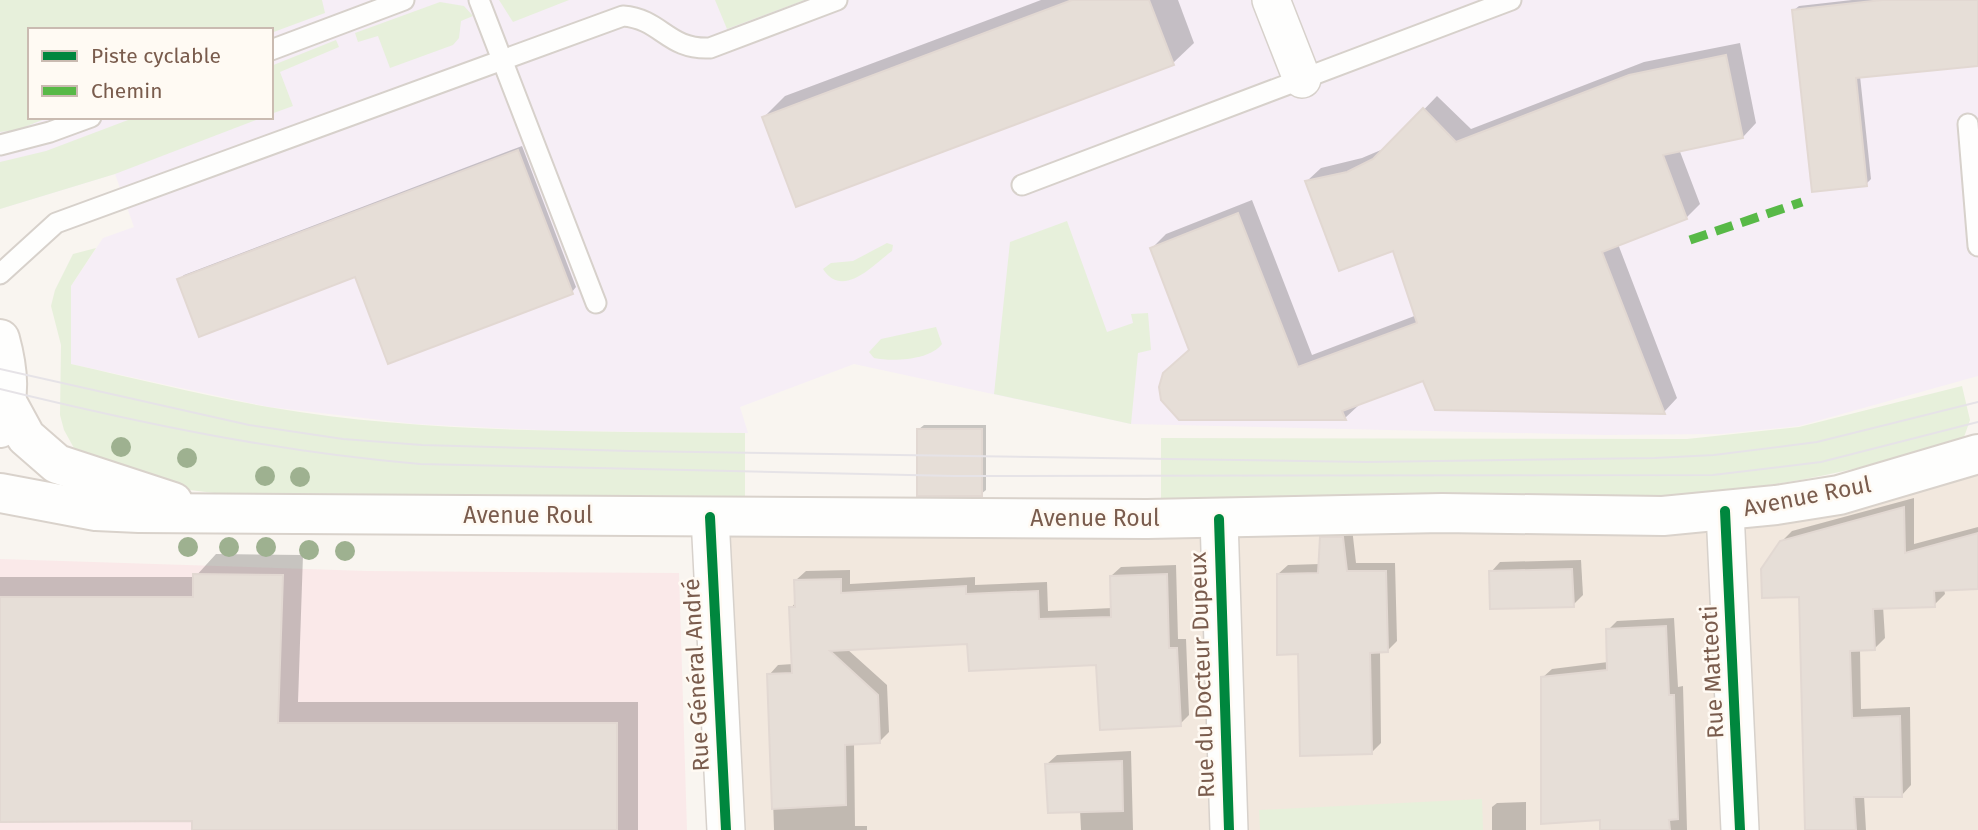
<svg xmlns="http://www.w3.org/2000/svg" width="1978" height="830" viewBox="0 0 1978 830" font-family="'Fira Sans',sans-serif">
<rect width="100%" height="100%" fill="#f9f5f0"/>
<path fill="#f2e8de" d="M 1978,454 L 1978,830 L 726,830 L 710,536 L 761,516 L 1663,516 Z"/>
<path fill="#f6eef6" fill-rule="evenodd" d="M 0,0 L 1978,0 L 1978,376 L 1799,426 L 1721,434 L 1605,435 L 1131,424 L 854,364 L 740,407 L 748,433 L 556,431 L 415,424 L 269,407 L 71,364 L 71,286 L 103,238 L 134,227 L 115,174 L 0,209 ZM 30,30 L 271,30 L 271,117 L 30,117 Z"/>
<path fill="#fae9e9" d="M 0,559 L 367,571 L 679,573 L 687,830 L 0,830 Z"/>
<g fill="#e7f0db">
<path d="M 0,0 L 322,0 L 325,13 L 271,33 L 271,30 L 30,30 L 30,117 L 50,117 L 17,130 L 0,132 Z"/>
<path d="M 499,0 L 569,0 L 513,22 Z"/>
<path d="M 715,0 L 805,0 L 727,29 Z"/>
<path d="M 440,2 L 464,6 L 473,16 L 461,21 L 459,38 L 453,45 L 390,68 L 378,36 L 358,42 L 355,33 Z"/>
<path d="M 336,40 L 339,47 L 280,72 L 293,106 L 271,114 L 271,66 Z"/>
<path d="M 136,117 L 264,117 L 115,174 L 0,209 L 0,162 L 46,151 Z"/>
<path d="M 1067,221 L 1107,332 L 1133,323 L 1131,314 L 1148,313 L 1151,350 L 1138,353 L 1131,424 L 994,394 L 1010,242 Z"/>
<path d="M 887,243 L 893,245 L 892,251 C 874,264 843,300 823,269 L 831,263 L 853,261 Z"/>
<path d="M 96,248 L 71,286 L 71,364 C 137,379 202,395 268,407 C 425,434 586,431 745,433 L 745,496 L 214,493 L 182,489 L 80,459 L 64,430 L 60,415 L 61,345 L 51,306 L 55,290 L 73,254 Z"/>
<path d="M 936,327 L 942,344 C 930,360 893,362 874,358 L 869,352 L 881,339 Z"/>
<path d="M 1962,386 L 1970,420 L 1963,440 C 1862,470 1764,491 1659,497 L 1161,500 L 1161,438 L 1687,439 L 1799,427 Z"/>
<path d="M 1482,799 L 1483,830 L 1260,830 L 1259,810 Z"/>
</g>
<g fill="#0003">
<path d="M 1041,0 L 1178,0 L 1194,43 L 1173,63 L 764,117 L 785,96 Z"/>
<path d="M 1852,0 L 1978,0 L 1978,64 L 1860,76 L 1871,179 L 1866,184 L 1794,10 L 1799,6 Z"/>
<path d="M 1740,43 L 1756,123 L 1743,137 L 1679,149 L 1700,204 L 1686,218 L 1618,244 L 1677,398 L 1664,412 L 1424,379 L 1359,405 L 1345,418 L 1168,370 L 1190,349 L 1152,248 L 1166,234 L 1252,200 L 1312,355 L 1417,315 L 1394,249 L 1307,181 L 1321,168 L 1362,158 L 1388,147 L 1437,96 L 1471,129 L 1644,62 Z"/>
<path d="M 522,146 L 576,287 L 572,292 L 356,275 L 179,279 L 184,275 Z"/>
<path d="M 924,425 L 986,425 L 986,490 L 981,494 L 919,429 Z"/>
<path d="M 1914,498 L 1914,544 L 1978,527 L 1978,587 L 1944,589 L 1945,594 L 1934,605 L 1883,606 L 1885,638 L 1874,649 L 1860,649 L 1861,709 L 1910,707 L 1911,785 L 1901,796 L 1864,796 L 1866,830 L 1807,830 L 1800,595 L 1781,542 L 1792,531 Z"/>
<path d="M 1331,528 L 1352,528 L 1356,563 L 1395,563 L 1397,641 L 1387,651 L 1380,651 L 1381,743 L 1371,753 L 1300,652 L 1278,574 L 1288,565 L 1320,564 L 1322,538 Z"/>
<path d="M 216,554 L 303,555 L 298,702 L 638,702 L 638,830 L 194,830 L 194,819 L 0,820 L 0,577 L 195,577 Z"/>
<path d="M 1581,560 L 1583,595 L 1573,605 L 1491,572 L 1500,562 Z"/>
<path d="M 1176,565 L 1178,639 L 1186,639 L 1189,715 L 1180,724 L 1098,663 L 969,642 L 847,649 L 887,685 L 889,732 L 879,742 L 854,743 L 855,826 L 867,826 L 867,830 L 774,830 L 769,675 L 778,665 L 793,664 L 791,608 L 796,602 L 796,580 L 806,571 L 850,570 L 850,584 L 975,577 L 975,585 L 1047,582 L 1048,611 L 1112,608 L 1111,576 L 1121,567 Z"/>
<path d="M 1674,618 L 1678,687 L 1683,686 L 1687,830 L 1602,830 L 1601,818 L 1542,678 L 1552,669 L 1608,662 L 1608,630 L 1617,621 Z"/>
<path d="M 1131,751 L 1133,830 L 1081,830 L 1080,810 L 1047,764 L 1057,755 Z"/>
<path d="M 1526,802 L 1526,830 L 1492,830 L 1492,807 L 1497,803 Z"/>
</g>
<g fill="#e6ded7" stroke="#e2d8d2" stroke-width="2">
<path d="M 1072,0 L 1149,0 L 1174,65 L 796,207 L 762,117 Z"/>
<path d="M 1882,0 L 1978,0 L 1978,66 L 1856,78 L 1867,186 L 1812,192 L 1792,10 Z"/>
<path d="M 1726,55 L 1743,138 L 1663,155 L 1687,219 L 1602,252 L 1665,414 L 1435,410 L 1423,381 L 1342,411 L 1346,420 L 1179,420 L 1161,400 L 1159,387 L 1163,373 L 1189,350 L 1150,248 L 1238,213 L 1298,367 L 1417,323 L 1393,251 L 1339,271 L 1305,181 L 1347,172 L 1373,159 L 1423,108 L 1456,142 L 1629,75 Z"/>
<path d="M 518,150 L 573,294 L 388,364 L 355,277 L 199,337 L 177,279 Z"/>
<rect x="917" y="429" width="65" height="67"/>
<path d="M 1904,507 L 1905,553 L 1978,533 L 1978,589 L 1934,591 L 1935,607 L 1873,609 L 1875,650 L 1850,651 L 1852,718 L 1900,716 L 1902,797 L 1854,797 L 1856,830 L 1805,830 L 1799,597 L 1762,598 L 1761,569 L 1780,541 Z"/>
<path d="M 1320,537 L 1343,537 L 1347,571 L 1386,571 L 1388,652 L 1370,653 L 1372,754 L 1300,756 L 1298,654 L 1277,655 L 1277,574 L 1318,573 Z"/>
<path d="M 1572,569 L 1574,607 L 1490,609 L 1489,571 Z"/>
<path d="M 193,574 L 283,575 L 278,723 L 617,723 L 617,830 L 192,830 L 192,821 L 0,822 L 0,597 L 193,597 Z"/>
<path d="M 1167,574 L 1169,648 L 1177,648 L 1181,726 L 1100,730 L 1096,665 L 969,671 L 967,644 L 830,651 L 878,695 L 880,743 L 845,745 L 846,805 L 772,809 L 767,674 L 792,673 L 789,607 L 795,607 L 794,580 L 841,579 L 841,593 L 966,586 L 966,594 L 1038,591 L 1039,619 L 1111,617 L 1110,576 Z"/>
<path d="M 1666,626 L 1669,695 L 1674,695 L 1678,819 L 1669,820 L 1670,830 L 1600,830 L 1600,820 L 1541,824 L 1541,677 L 1607,670 L 1606,629 Z"/>
<path d="M 1122,761 L 1123,811 L 1048,813 L 1045,764 Z"/>
</g>
<g fill="none" stroke-linecap="round" stroke-linejoin="round">
<defs>
<g id="service">
<path d="M 479,0 L 596,303"/>
<path d="M 271,50 L 404,0"/>
<path d="M 1968,124 L 1978,246"/>
<path d="M 0,145 L 50,132 L 91,117"/>
<path d="M 1022,185 L 1511,0"/>
<path d="M 0,274 L 56,223 L 623,16 C 662,19 667,50 710,48 L 837,0"/>
</g>
<g id="minor">
<path d="M 1271,0 L 1302,79"/>
<path d="M 1725,511 L 1740,830"/>
<path d="M 710,517 L 726,830"/>
<path d="M 1219,519 L 1229,830"/>
</g>
<g id="secondary">
<path d="M 0,339 C 9,372 10,395 0,428"/>
<path d="M 8,404 L 26,437 L 57,464 L 173,502"/>
<path d="M 0,493 L 96,511 L 139,513 L 1147,519 L 1442,513 L 1663,516 L 1776,505 L 1839,495 L 1978,454"/>
</g>
</defs>
<use href="#service" stroke="#d7d1cb" stroke-width="23"/>
<use href="#minor" stroke="#d7d1cb" stroke-width="40"/>
<use href="#secondary" stroke="#d9d2cb" stroke-width="42"/>
<use href="#service" stroke="#fefefd" stroke-width="19"/>
<use href="#minor" stroke="#fefefd" stroke-width="37"/>
<use href="#secondary" stroke="#fefefd" stroke-width="38"/>
<g stroke="#e6e3e7" stroke-width="2">
<path d="M 0,369 L 249,425 L 343,439 L 422,445 L 629,451 L 1367,462 L 1655,458 L 1714,455 L 1817,442 L 1978,402"/>
<path d="M 0,389 C 139,423 277,452 420,464 L 954,476 L 1713,475 L 1821,462 L 1978,422"/>
</g>
<path stroke="#58b947" stroke-width="9" stroke-dasharray="18 9" stroke-linecap="butt" d="M 1690,240 L 1802,202"/>
<defs>
<g id="cycleway">
<path d="M 1725,511 L 1740,830"/>
<path d="M 710,517 L 726,830"/>
<path d="M 1219,519 L 1229,830"/>
</g>
</defs>
<use href="#cycleway" stroke="#fffaf3" stroke-width="15"/>
<use href="#cycleway" stroke="#00873e" stroke-width="10"/>
</g>
<g fill="#9eb190">
<circle cx="121" cy="447" r="10"/>
<circle cx="187" cy="458" r="10"/>
<circle cx="265" cy="476" r="10"/>
<circle cx="300" cy="477" r="10"/>
<circle cx="188" cy="547" r="10"/>
<circle cx="229" cy="547" r="10"/>
<circle cx="266" cy="547" r="10"/>
<circle cx="309" cy="550" r="10"/>
<circle cx="345" cy="551" r="10"/>
</g>
<g text-anchor="middle" dominant-baseline="central" stroke-width="5" stroke-linejoin="round" paint-order="stroke">
<g font-size="23" fill="#7a5c4d" stroke="#fffaf3">
<text transform="translate(1807 496) rotate(-11)">Avenue Roul</text>
<text x="528" y="515">Avenue Roul</text>
<text x="1095" y="518">Avenue Roul</text>
<text transform="translate(1712 672) rotate(-93)">Rue Matteoti</text>
<text transform="translate(696 675) rotate(-93)">Rue Général André</text>
<text transform="translate(1202 675) rotate(-92)">Rue du Docteur Dupeux</text>
</g>
</g>
<rect x="28" y="28" width="245" height="91" fill="#fffaf3" stroke="#cabbb1" stroke-width="2"/>
<rect x="42" y="51" width="35" height="10" fill="#00873e" stroke="#cabbb1" stroke-width="2"/>
<text x="91" y="63" font-size="21" fill="#7a5c4d">Piste cyclable</text>
<rect x="42" y="86" width="35" height="10" fill="#58b947" stroke="#cabbb1" stroke-width="2"/>
<text x="91" y="98" font-size="21" fill="#7a5c4d">Chemin</text>
</svg>
